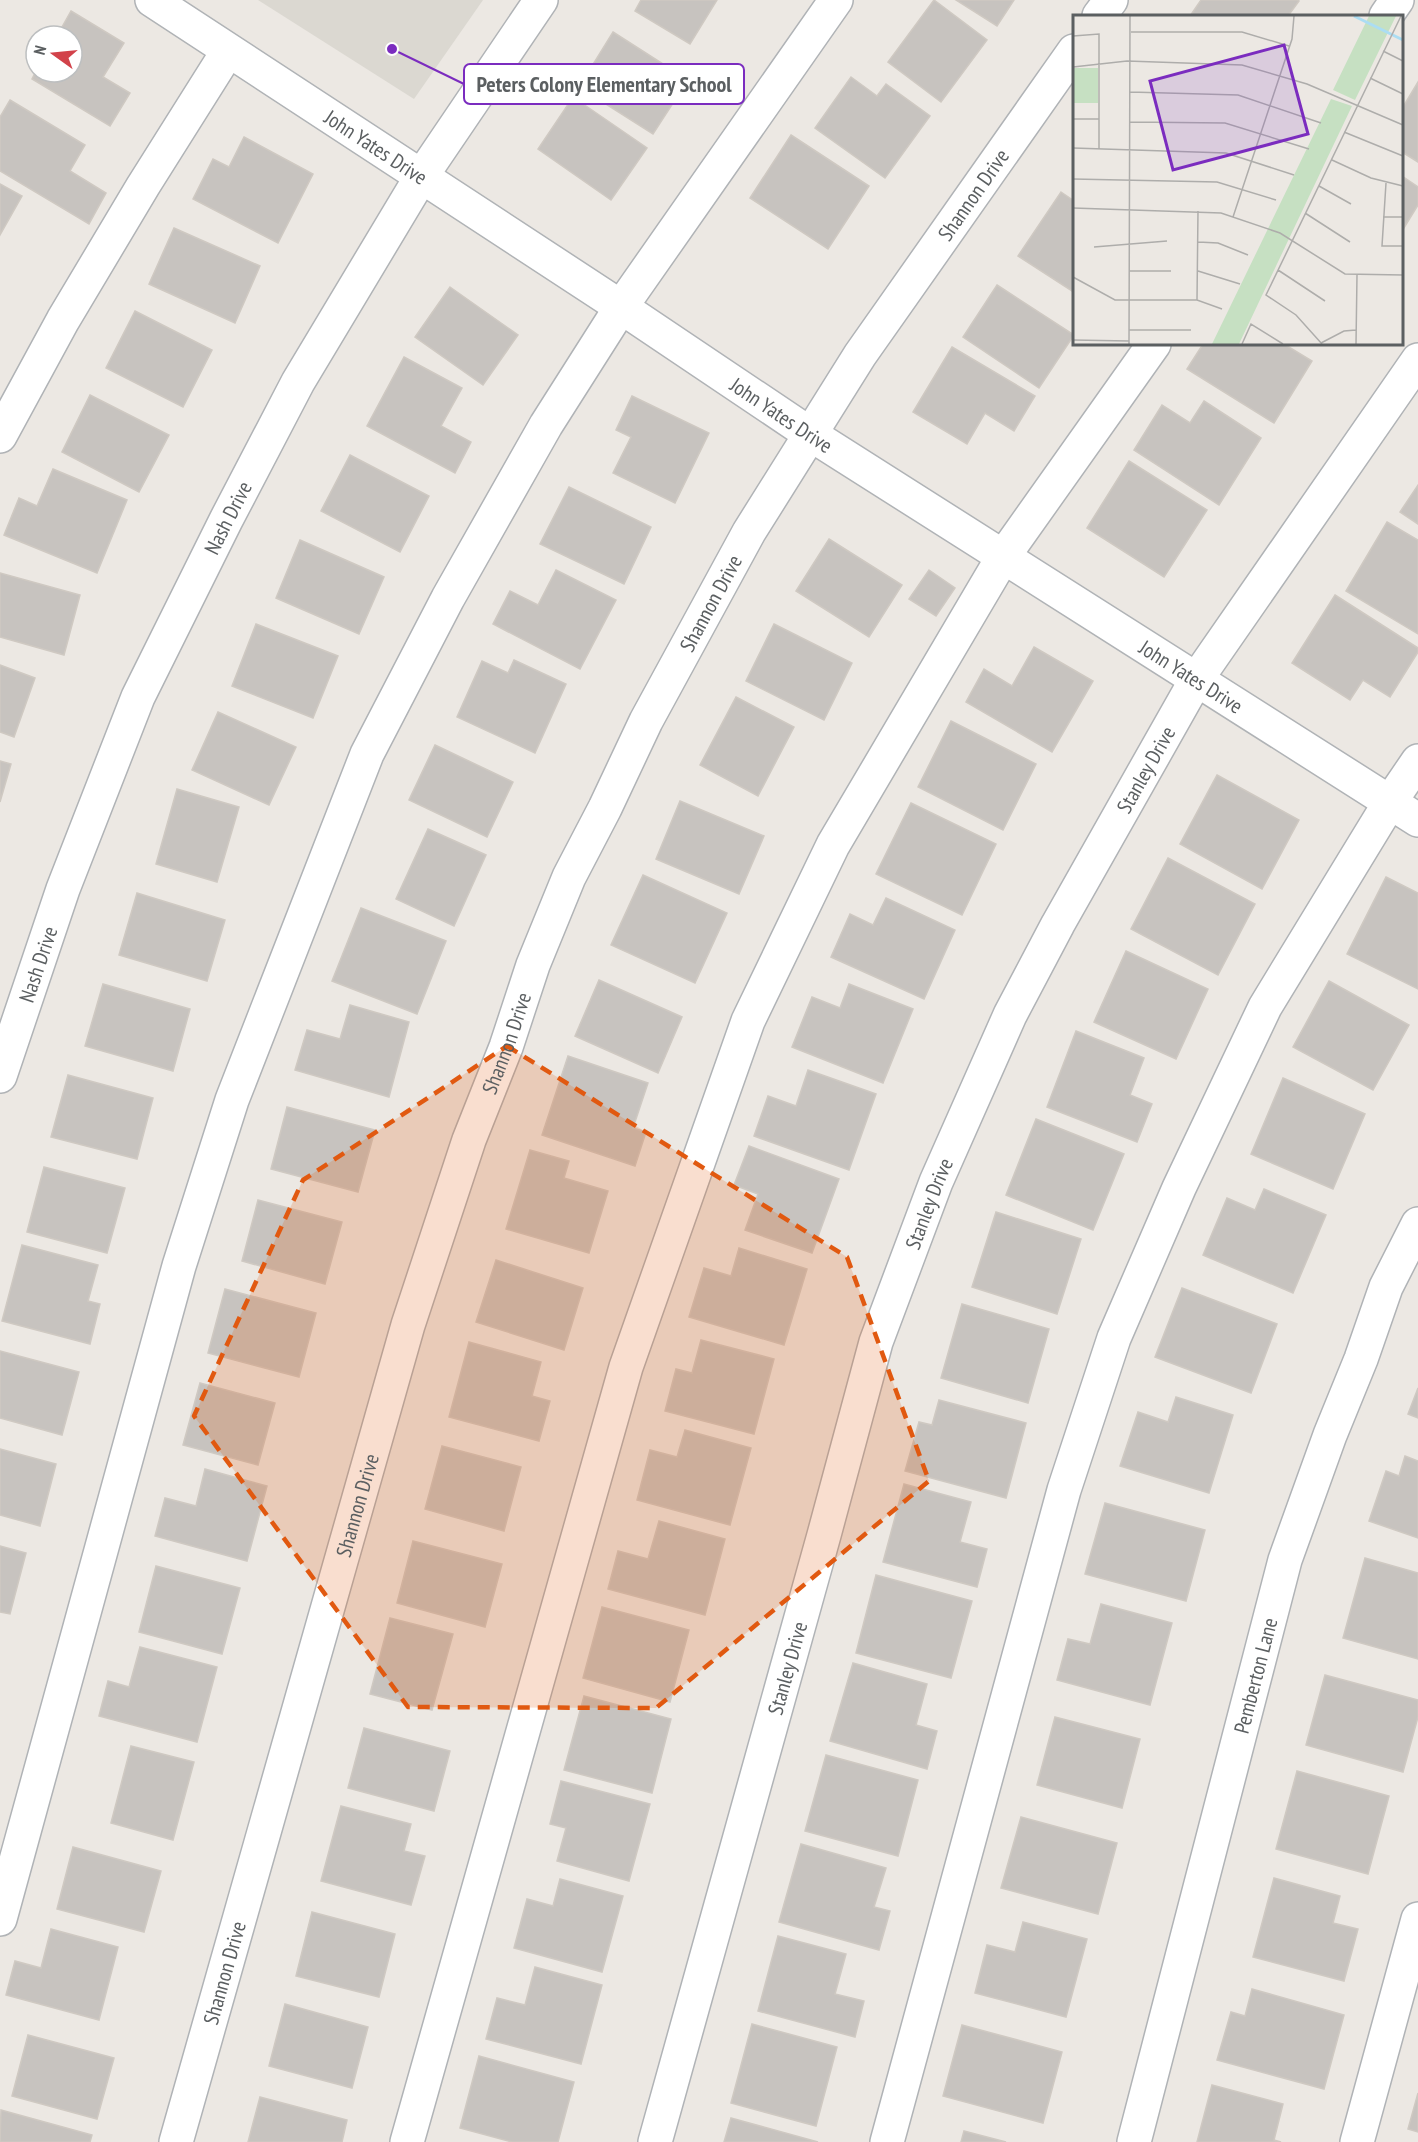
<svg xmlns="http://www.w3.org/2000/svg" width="1418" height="2142" viewBox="0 0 1418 2142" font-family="'PT Sans Narrow',sans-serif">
<rect width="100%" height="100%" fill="#ece8e3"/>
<path fill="#dbd8d1" d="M 258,0 L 483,0 L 414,99 Z"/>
<g fill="#c7c3bf" stroke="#cfc9c2" stroke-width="1.5">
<path d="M 641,0 L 717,0 L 690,44 L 635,11 Z"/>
<path d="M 934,0 L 987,40 L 941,102 L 888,62 Z"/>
<path d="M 956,0 L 1014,0 L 997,26 Z"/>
<path d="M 1201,0 L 1297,0 L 1299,1 L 1288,16 L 1190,16 Z"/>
<path d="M 71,11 L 124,43 L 103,77 L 130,93 L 110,126 L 32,79 L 36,71 L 72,72 L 72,36 L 57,36 Z"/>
<path d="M 613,32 L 688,80 L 653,134 L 579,87 Z"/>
<path d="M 851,77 L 877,96 L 886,84 L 930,116 L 885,178 L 815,128 Z"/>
<path d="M 1418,82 L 1418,162 L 1402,152 L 1402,106 L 1403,107 Z"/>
<path d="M 573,97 L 647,148 L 611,200 L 538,149 Z"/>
<path d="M 10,100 L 85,145 L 70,171 L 106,193 L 89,224 L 0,171 L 0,117 Z"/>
<path d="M 791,135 L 869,186 L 828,249 L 750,198 Z"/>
<path d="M 244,137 L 313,174 L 278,243 L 193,199 L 213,159 L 229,167 Z"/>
<path d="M 1402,176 L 1418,187 L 1418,205 L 1402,231 Z"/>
<path d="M 0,184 L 22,196 L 0,235 Z"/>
<path d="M 1061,192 L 1074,201 L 1074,288 L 1072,291 L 1018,256 Z"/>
<path d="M 174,228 L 260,266 L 235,323 L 149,284 Z"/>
<path d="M 997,285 L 1074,335 L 1039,388 L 963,337 Z"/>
<path d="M 450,287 L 518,335 L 483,385 L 415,337 Z"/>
<path d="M 135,311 L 212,350 L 183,407 L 106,368 Z"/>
<path d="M 1203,344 L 1284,344 L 1312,361 L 1274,423 L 1187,369 Z"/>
<path d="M 952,347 L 1035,396 L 1014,431 L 985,413 L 967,444 L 913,412 Z"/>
<path d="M 404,357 L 462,388 L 441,426 L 471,442 L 455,473 L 367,426 Z"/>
<path d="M 90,395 L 169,435 L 139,492 L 62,452 Z"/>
<path d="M 632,396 L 709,433 L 675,503 L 613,473 L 631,437 L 616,430 Z"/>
<path d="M 1204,401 L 1261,438 L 1219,505 L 1134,450 L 1162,405 L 1190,423 Z"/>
<path d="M 350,455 L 429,496 L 400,552 L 321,511 Z"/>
<path d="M 1129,461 L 1207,510 L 1164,577 L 1087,528 Z"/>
<path d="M 53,469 L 127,500 L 97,573 L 4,535 L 19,498 L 37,506 Z"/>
<path d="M 1418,485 L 1418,524 L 1400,512 Z"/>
<path d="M 569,487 L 651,527 L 624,584 L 540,544 Z"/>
<path d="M 1387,522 L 1418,540 L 1418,634 L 1346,591 Z"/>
<path d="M 829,539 L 902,585 L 869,637 L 796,591 Z"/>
<path d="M 300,540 L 384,577 L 359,634 L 276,598 Z"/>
<path d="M 556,570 L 616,600 L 580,669 L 493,624 L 510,591 L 538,605 Z"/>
<path d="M 929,570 L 955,588 L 936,616 L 909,599 Z"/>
<path d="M 0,573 L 80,595 L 64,655 L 0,637 Z"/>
<path d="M 1335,595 L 1418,648 L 1418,652 L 1390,697 L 1363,680 L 1350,700 L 1292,663 Z"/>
<path d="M 256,624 L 338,656 L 313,718 L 232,686 Z"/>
<path d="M 774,624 L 852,663 L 824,720 L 746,681 Z"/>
<path d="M 1034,647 L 1093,681 L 1052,752 L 966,702 L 984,669 L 1012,686 Z"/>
<path d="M 514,660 L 566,684 L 535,753 L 457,717 L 482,661 L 508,673 Z"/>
<path d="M 0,665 L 35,678 L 14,737 L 0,732 Z"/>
<path d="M 736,697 L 794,727 L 758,796 L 700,765 Z"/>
<path d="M 218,712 L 296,747 L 269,805 L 192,770 Z"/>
<path d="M 951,721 L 1036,764 L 1003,830 L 918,787 Z"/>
<path d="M 435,745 L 513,782 L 487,837 L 409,800 Z"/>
<path d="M 0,761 L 11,764 L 0,802 Z"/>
<path d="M 1217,775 L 1299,820 L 1262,889 L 1180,844 Z"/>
<path d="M 177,789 L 239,807 L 217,882 L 156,864 Z"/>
<path d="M 680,801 L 764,836 L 739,894 L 656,859 Z"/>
<path d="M 911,803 L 996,844 L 962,915 L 876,874 Z"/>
<path d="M 428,829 L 486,855 L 454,926 L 396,899 Z"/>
<path d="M 1168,858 L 1255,904 L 1218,975 L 1131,929 Z"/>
<path d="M 643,875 L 727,913 L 695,983 L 611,945 Z"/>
<path d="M 1386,877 L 1418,893 L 1418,989 L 1347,954 Z"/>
<path d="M 137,893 L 225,920 L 207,981 L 119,955 Z"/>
<path d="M 886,898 L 955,930 L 924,999 L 831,957 L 850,914 L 873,925 Z"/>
<path d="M 361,908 L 446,941 L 417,1014 L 332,981 Z"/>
<path d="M 1126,951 L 1208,989 L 1176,1059 L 1094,1022 Z"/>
<path d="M 599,980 L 682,1017 L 658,1073 L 575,1036 Z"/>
<path d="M 1329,981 L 1409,1025 L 1373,1090 L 1293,1047 Z"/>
<path d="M 103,984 L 190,1009 L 173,1071 L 85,1046 Z"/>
<path d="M 849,984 L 913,1009 L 883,1083 L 792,1047 L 812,997 L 840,1008 Z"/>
<path d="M 350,1005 L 409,1022 L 389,1097 L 295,1070 L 307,1030 L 340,1039 Z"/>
<path d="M 1076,1031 L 1144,1058 L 1130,1095 L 1152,1104 L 1137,1142 L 1047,1107 Z"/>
<path d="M 568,1056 L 648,1083 L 633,1128 L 646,1132 L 635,1166 L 542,1135 Z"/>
<path d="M 808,1070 L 876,1094 L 849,1170 L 754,1136 L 768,1096 L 796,1106 Z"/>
<path d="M 68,1075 L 153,1098 L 137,1159 L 51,1137 Z"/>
<path d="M 1283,1078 L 1365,1114 L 1333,1189 L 1251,1154 Z"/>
<path d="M 287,1107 L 375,1130 L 358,1192 L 271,1169 Z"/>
<path d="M 1036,1119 L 1124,1154 L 1093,1230 L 1006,1195 Z"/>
<path d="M 749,1146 L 839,1179 L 812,1253 L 745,1230 L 758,1194 L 734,1185 Z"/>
<path d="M 530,1150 L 569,1161 L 564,1178 L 608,1191 L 589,1253 L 506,1229 Z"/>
<path d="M 44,1167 L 125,1188 L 107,1253 L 27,1232 Z"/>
<path d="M 1264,1189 L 1326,1215 L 1293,1293 L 1203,1255 L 1227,1198 L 1255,1210 Z"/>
<path d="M 258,1200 L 342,1222 L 325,1284 L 242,1261 Z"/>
<path d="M 996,1212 L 1081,1239 L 1057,1314 L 972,1287 Z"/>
<path d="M 22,1245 L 98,1265 L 88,1301 L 100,1304 L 90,1344 L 2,1321 Z"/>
<path d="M 739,1248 L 807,1269 L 784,1345 L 689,1317 L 704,1268 L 731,1276 Z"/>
<path d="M 496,1260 L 583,1288 L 564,1350 L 476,1322 Z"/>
<path d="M 1182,1288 L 1277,1324 L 1251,1393 L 1155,1357 Z"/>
<path d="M 225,1289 L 316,1313 L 299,1377 L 208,1353 Z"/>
<path d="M 962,1304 L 1049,1329 L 1028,1403 L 941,1378 Z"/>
<path d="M 701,1340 L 774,1359 L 754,1434 L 665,1411 L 676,1369 L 692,1373 Z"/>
<path d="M 469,1342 L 541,1362 L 532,1396 L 550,1401 L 539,1441 L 449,1417 Z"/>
<path d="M 0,1351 L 79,1372 L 62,1435 L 0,1418 Z"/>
<path d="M 200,1383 L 275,1403 L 258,1465 L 183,1445 Z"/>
<path d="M 1418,1388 L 1418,1418 L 1408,1414 Z"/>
<path d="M 1176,1397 L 1233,1415 L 1209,1493 L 1120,1466 L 1138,1412 L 1168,1422 Z"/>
<path d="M 939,1400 L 1026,1423 L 1006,1498 L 905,1471 L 919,1422 L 932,1425 Z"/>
<path d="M 685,1430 L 751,1448 L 730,1525 L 637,1500 L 650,1450 L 677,1457 Z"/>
<path d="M 442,1446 L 521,1467 L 504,1531 L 425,1509 Z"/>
<path d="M 0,1449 L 56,1464 L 40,1526 L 0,1515 Z"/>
<path d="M 1405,1456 L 1418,1461 L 1418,1538 L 1369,1521 L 1386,1471 L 1399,1476 Z"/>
<path d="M 205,1469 L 267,1486 L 247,1561 L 155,1536 L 165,1498 L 196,1506 Z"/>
<path d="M 904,1484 L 971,1502 L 960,1542 L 987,1549 L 977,1587 L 883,1562 Z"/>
<path d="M 1105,1503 L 1205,1530 L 1186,1601 L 1085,1574 Z"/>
<path d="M 659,1521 L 725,1539 L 705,1615 L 608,1589 L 618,1551 L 648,1559 Z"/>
<path d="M 413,1541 L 502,1564 L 485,1627 L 397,1603 Z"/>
<path d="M 0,1546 L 26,1553 L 10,1614 L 0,1612 Z"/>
<path d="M 1365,1558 L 1418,1573 L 1418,1659 L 1343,1638 Z"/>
<path d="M 156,1566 L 240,1588 L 222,1654 L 139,1632 Z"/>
<path d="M 876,1575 L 972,1601 L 951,1678 L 856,1653 Z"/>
<path d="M 1101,1604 L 1172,1623 L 1150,1705 L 1057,1680 L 1068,1639 L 1090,1644 Z"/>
<path d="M 602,1607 L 689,1630 L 670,1702 L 583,1678 Z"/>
<path d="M 390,1618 L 453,1634 L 432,1710 L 370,1694 Z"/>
<path d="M 140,1647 L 217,1667 L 197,1742 L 99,1716 L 108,1681 L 129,1687 Z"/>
<path d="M 853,1663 L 927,1684 L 916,1725 L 937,1731 L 927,1769 L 830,1741 Z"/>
<path d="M 1325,1675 L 1418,1700 L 1418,1717 L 1403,1772 L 1306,1745 Z"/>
<path d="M 584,1696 L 671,1719 L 652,1793 L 564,1770 Z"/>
<path d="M 1055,1717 L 1140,1739 L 1122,1808 L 1037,1785 Z"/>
<path d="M 364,1728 L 450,1751 L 434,1811 L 348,1788 Z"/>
<path d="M 131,1746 L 194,1762 L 173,1840 L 111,1823 Z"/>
<path d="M 826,1755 L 918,1780 L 898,1856 L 805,1831 Z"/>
<path d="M 1297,1771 L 1389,1796 L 1368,1874 L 1276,1849 Z"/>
<path d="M 561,1781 L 650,1804 L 629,1881 L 557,1861 L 566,1828 L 550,1824 Z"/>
<path d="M 341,1806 L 411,1824 L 404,1851 L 425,1856 L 411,1905 L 321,1881 Z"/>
<path d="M 1021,1817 L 1117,1843 L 1098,1914 L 1001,1888 Z"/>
<path d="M 801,1844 L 886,1868 L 874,1907 L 890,1911 L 879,1950 L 779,1922 Z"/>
<path d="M 73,1847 L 161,1871 L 144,1932 L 57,1909 Z"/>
<path d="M 1274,1878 L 1340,1896 L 1333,1923 L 1358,1929 L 1344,1981 L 1253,1957 Z"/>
<path d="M 560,1879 L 623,1896 L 602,1972 L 514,1948 L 527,1899 L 553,1906 Z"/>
<path d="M 312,1912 L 395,1934 L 379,1997 L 296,1976 Z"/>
<path d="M 1023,1922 L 1087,1939 L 1066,2017 L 975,1993 L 987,1945 L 1015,1952 Z"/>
<path d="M 51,1929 L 118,1947 L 99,2020 L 6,1995 L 15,1961 L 41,1968 Z"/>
<path d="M 778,1936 L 846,1954 L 835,1994 L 864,2001 L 855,2037 L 758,2011 Z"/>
<path d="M 535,1967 L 602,1985 L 581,2064 L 486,2039 L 497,1998 L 525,2005 Z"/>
<path d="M 1252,1989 L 1344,2015 L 1324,2089 L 1217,2060 L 1231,2012 L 1245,2016 Z"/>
<path d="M 285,2004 L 368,2027 L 352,2088 L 269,2066 Z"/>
<path d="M 752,2024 L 837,2047 L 816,2126 L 731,2103 Z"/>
<path d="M 962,2025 L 1062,2052 L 1043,2123 L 943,2096 Z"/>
<path d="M 28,2035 L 114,2058 L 97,2119 L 12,2096 Z"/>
<path d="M 479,2056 L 574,2082 L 558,2142 L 512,2142 L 460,2128 Z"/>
<path d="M 1212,2085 L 1283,2104 L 1274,2140 L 1281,2142 L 1197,2142 Z"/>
<path d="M 1418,2093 L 1418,2132 L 1408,2129 Z"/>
<path d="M 260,2097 L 347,2120 L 342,2142 L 248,2142 Z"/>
<path d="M 1,2110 L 92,2135 L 90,2142 L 0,2142 Z"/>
<path d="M 731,2118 L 818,2142 L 724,2142 Z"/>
<path d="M 964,2131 L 1006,2142 L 961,2142 Z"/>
</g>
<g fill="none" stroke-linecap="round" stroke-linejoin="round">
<defs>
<g id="minor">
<path id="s1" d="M 152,0 L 621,307 L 810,434 L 1418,820"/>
<path d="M 1099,16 L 1111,0"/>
<path d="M 1386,16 L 1397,0"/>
<path d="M 0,436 L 63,320 L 143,186 L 228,51"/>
<path id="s2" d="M 0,1076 L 63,889 L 138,697 L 226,520 L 298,382 L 421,177 L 541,0"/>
<path d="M 0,1919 L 179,1266 L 232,1100 L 367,754 L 448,598 L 546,425 L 621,307 L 836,0"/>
<path id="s3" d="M 176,2142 L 408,1325 L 469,1140 L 506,1047 L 533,965 L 569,877 L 605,808 L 646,721 L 749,532 L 860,355 L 1074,51"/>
<path d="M 407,2142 L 626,1367 L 748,1021 L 833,845 L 1003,557 L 1154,344"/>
<path id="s4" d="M 655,2142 L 824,1535 L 876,1342 L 936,1182 L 1010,1015 L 1058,924 L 1196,680 L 1418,360"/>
<path d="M 887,2142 L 1064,1490 L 1114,1338 L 1179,1188 L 1265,1007 L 1390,802 L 1418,761"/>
<path id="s5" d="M 1134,2142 L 1285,1560 L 1330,1435 L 1361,1359 L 1386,1287 L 1418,1224"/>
<path d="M 1357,2142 L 1418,1919"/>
</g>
</defs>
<use href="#minor" stroke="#b0b3b6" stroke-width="36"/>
<use href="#minor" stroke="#fff" stroke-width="33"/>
</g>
<path fill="#e15910" fill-opacity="0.2" stroke="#e15910" stroke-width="4.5" stroke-dasharray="12 8" stroke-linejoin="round" d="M 507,1046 L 847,1257 L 929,1481 L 656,1708 L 408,1707 L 194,1416 L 303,1180 Z"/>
<g text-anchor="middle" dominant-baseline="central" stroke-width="6" stroke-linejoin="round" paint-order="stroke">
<g font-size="21" fill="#5b5f61" stroke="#fff">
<text stroke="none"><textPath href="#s1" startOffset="268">John Yates Drive</textPath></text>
<text stroke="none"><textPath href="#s3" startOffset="2120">Shannon Drive</textPath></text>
<text stroke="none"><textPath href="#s1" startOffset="754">John Yates Drive</textPath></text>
<text stroke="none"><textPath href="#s2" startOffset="604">Nash Drive</textPath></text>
<text stroke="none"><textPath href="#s3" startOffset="1634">Shannon Drive</textPath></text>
<text stroke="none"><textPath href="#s1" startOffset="1240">John Yates Drive</textPath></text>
<text stroke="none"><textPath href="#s4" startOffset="1464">Stanley Drive</textPath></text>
<text stroke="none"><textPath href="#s2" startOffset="118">Nash Drive</textPath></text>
<text stroke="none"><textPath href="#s3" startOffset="1148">Shannon Drive</textPath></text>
<text stroke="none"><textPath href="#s4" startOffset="978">Stanley Drive</textPath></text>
<text stroke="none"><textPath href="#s3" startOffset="662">Shannon Drive</textPath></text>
<text stroke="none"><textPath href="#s4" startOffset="492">Stanley Drive</textPath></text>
<text stroke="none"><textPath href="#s5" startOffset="482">Pemberton Lane</textPath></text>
<text stroke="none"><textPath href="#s3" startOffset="176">Shannon Drive</textPath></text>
</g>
</g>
<g transform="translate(1073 15)">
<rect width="330" height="330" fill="#ece8e3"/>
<path d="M 296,1 L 323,1 L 282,85 L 260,75 ZM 0,53 L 25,53 L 25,88 L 0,88 ZM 258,84 L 279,91 L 166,329 L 139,329 Z" fill="#c6e0c2"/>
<path fill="none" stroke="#abddf3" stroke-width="3" d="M 281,1 L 330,25"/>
<path fill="none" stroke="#aeadab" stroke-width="1.5" d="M 58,17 L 169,17 L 216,31M 0,21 L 26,19 L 26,134M 310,36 L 330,46M 0,52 L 54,46 L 169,50 L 234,69 L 330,110M 297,63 L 330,79M 57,77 L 165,80 L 248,108M 0,104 L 26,104M 57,107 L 152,108 L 236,134M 271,117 L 330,141M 0,133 L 153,138 L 221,160M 259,145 L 298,163 L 330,171M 0,164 L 144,167 L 203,185M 313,168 L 309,231 L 330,231M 246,171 L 278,189M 0,193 L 148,198 L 207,218 L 272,259 L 330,260M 232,198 L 277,227M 160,202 L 219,24 L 221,1M 310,202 L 330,202M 125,227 L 145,228 L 175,240M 21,232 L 94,226M 205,255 L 252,286M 56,256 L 98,256M 125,256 L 167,269M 0,262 L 42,285 L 124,285 L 149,294M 124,285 L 125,196M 56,315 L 118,315M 0,325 L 56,326M 248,328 L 271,316 L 283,315M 56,329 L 57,1M 169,329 L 178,309 L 210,329M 249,329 L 223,300 L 193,280 L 328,1M 283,329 L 284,260"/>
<path fill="#7b2cbf" fill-opacity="0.15" stroke="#7b2cbf" stroke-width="3" d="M 211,30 L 235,119 L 100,155 L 77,66 Z"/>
<rect width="330" height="330" fill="none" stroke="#5b5f61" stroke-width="3"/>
</g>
<path fill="none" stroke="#7b2cbf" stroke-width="2" d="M392 49L464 84"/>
<circle fill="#7b2cbf" stroke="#fff" stroke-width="2" cx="392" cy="49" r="6"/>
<rect fill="#fff" stroke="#7b2cbf" stroke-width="2" x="464" y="64" width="280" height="40" rx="6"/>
<g font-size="22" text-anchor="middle" font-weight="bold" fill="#5b5f61">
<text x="604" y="92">Peters Colony Elementary School</text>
</g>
<g transform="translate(54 54) rotate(285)"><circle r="28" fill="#ffffff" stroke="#bdbfc0" stroke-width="1.5"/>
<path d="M0-4.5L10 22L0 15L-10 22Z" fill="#d2424a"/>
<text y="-9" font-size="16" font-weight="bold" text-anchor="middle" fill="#5b5f61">N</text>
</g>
</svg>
